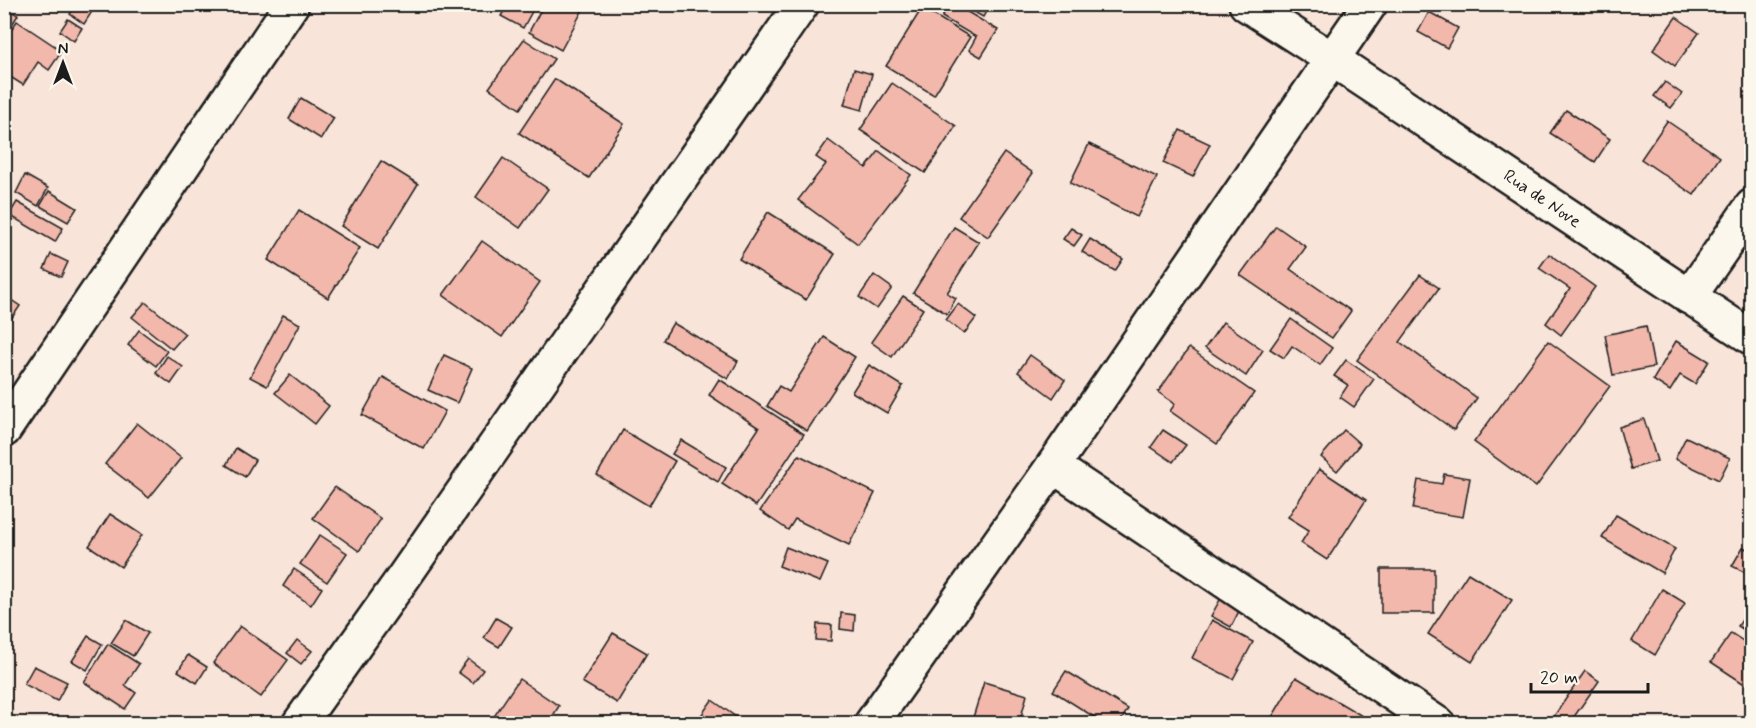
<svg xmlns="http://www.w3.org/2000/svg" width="1756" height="728" viewBox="0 0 1756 728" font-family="Mynerve,sans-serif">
<rect width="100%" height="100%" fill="#f8e4d9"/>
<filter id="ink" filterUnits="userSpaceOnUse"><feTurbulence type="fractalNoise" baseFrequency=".0167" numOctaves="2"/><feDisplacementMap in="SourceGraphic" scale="12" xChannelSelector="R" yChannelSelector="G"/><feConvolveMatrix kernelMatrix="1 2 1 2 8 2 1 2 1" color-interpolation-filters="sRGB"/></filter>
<g filter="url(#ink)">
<g fill="#f2b8ac" stroke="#1c1c1c" stroke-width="1.5">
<path d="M 77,4 L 85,4 L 93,10 L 84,24 L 70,14 Z"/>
<path d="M 508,4 L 536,4 L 523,28 L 501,16 Z"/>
<path d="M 544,4 L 586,4 L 561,50 L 529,32 Z"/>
<path d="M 950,4 L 954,4 L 998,30 L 981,57 L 969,50 L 976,37 L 942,17 Z"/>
<path d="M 959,4 L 990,4 L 983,17 Z"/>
<path d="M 4,7 L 18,15 L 4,37 Z"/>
<path d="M 922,8 L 970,37 L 934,95 L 886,66 Z"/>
<path d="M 1429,12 L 1458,28 L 1447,48 L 1418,32 Z"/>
<path d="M 1676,17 L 1699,33 L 1675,66 L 1653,50 Z"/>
<path d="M 68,19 L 82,28 L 74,41 L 60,31 Z"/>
<path d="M 17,21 L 62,51 L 49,70 L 38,62 L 23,85 L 4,73 L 4,40 Z"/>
<path d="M 524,39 L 554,59 L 520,109 L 489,88 Z"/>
<path d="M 854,69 L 872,74 L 862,110 L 844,105 Z"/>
<path d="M 555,79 L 624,124 L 589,178 L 519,133 Z"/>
<path d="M 1665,82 L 1682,94 L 1671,108 L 1654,96 Z"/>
<path d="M 892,83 L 956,126 L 925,173 L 860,130 Z"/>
<path d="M 301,98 L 334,118 L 321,139 L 289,119 Z"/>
<path d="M 1566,110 L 1610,139 L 1595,162 L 1550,133 Z"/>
<path d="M 1667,121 L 1720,157 L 1694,195 L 1641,159 Z"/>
<path d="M 1180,130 L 1210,144 L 1193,177 L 1163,163 Z"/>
<path d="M 828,140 L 866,168 L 879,151 L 911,175 L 858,244 L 798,200 L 826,164 L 816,157 Z"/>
<path d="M 1089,144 L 1157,177 L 1137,217 L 1070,183 Z"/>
<path d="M 1004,153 L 1033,173 L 988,237 L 959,217 Z"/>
<path d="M 503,158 L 548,189 L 520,228 L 476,197 Z"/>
<path d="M 381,161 L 418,184 L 378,249 L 341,226 Z"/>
<path d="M 25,175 L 48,188 L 38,206 L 16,193 Z"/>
<path d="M 49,191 L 77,208 L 68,222 L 40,206 Z"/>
<path d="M 17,202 L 63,228 L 55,242 L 9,215 Z"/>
<path d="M 299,210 L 360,248 L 328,298 L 268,260 Z"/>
<path d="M 768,212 L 835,254 L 806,300 L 739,259 Z"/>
<path d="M 1276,226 L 1306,247 L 1290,269 L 1351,311 L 1332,338 L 1240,275 Z"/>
<path d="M 954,227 L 979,242 L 947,293 L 956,298 L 947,314 L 913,293 Z"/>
<path d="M 1071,228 L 1082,235 L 1074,246 L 1063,239 Z"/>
<path d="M 1090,239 L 1123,259 L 1115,271 L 1082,252 Z"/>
<path d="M 482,241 L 540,282 L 502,337 L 443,295 Z"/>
<path d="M 51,254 L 68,262 L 61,277 L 44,269 Z"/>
<path d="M 1549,254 L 1595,287 L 1561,335 L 1546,323 L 1570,289 L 1539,268 Z"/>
<path d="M 874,275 L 892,288 L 877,309 L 859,297 Z"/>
<path d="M 1420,275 L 1439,288 L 1400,342 L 1477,398 L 1454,430 L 1357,360 Z"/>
<path d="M 4,295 L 20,306 L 9,322 L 4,320 Z"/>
<path d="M 903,296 L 923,309 L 892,357 L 871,342 Z"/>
<path d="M 145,302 L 185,334 L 172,349 L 132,317 Z"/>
<path d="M 958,304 L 976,318 L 964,334 L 946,320 Z"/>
<path d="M 283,315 L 300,324 L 267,386 L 250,377 Z"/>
<path d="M 1291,319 L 1332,348 L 1320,365 L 1292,346 L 1284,358 L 1270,349 Z"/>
<path d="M 1223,322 L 1263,350 L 1246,376 L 1205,348 Z"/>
<path d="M 673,323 L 738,361 L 728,379 L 663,340 Z"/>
<path d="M 1646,326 L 1654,367 L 1613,375 L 1605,335 Z"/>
<path d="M 139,330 L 167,351 L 156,366 L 128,345 Z"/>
<path d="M 824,337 L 855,357 L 807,431 L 767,406 L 779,386 L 789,392 Z"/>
<path d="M 1548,341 L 1610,386 L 1536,487 L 1474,442 Z"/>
<path d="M 1676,341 L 1709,361 L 1695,384 L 1680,375 L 1670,391 L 1653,380 Z"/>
<path d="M 1189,348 L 1254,393 L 1217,444 L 1170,411 L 1175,404 L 1158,392 Z"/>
<path d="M 444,355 L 472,368 L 457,403 L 428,390 Z"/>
<path d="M 1030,355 L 1065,380 L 1053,398 L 1018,372 Z"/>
<path d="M 167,356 L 183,367 L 171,384 L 156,373 Z"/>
<path d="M 1346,360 L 1374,379 L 1354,407 L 1340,397 L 1348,385 L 1334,376 Z"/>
<path d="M 869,365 L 903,386 L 887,413 L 852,392 Z"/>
<path d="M 290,375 L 329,406 L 315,424 L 275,393 Z"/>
<path d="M 383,377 L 445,411 L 424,449 L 362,415 Z"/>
<path d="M 719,379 L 804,434 L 756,506 L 722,484 L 759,428 L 709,395 Z"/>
<path d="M 1644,419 L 1657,461 L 1631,469 L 1619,427 Z"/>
<path d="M 137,423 L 181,458 L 149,498 L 105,464 Z"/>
<path d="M 623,430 L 675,461 L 649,506 L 597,475 Z"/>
<path d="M 1163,430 L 1186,445 L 1173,462 L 1151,447 Z"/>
<path d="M 1344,430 L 1360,444 L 1337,471 L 1321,457 Z"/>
<path d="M 1686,437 L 1730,458 L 1719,480 L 1675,459 Z"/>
<path d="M 681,440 L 726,467 L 718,482 L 672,454 Z"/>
<path d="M 236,448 L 255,460 L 245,477 L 226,465 Z"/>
<path d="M 799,455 L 875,493 L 849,545 L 795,519 L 788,530 L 760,511 Z"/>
<path d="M 1319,469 L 1366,500 L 1327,560 L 1301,543 L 1309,530 L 1288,517 Z"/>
<path d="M 1444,474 L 1470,478 L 1463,517 L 1413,509 L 1418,480 L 1442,484 Z"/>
<path d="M 335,487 L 381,519 L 359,551 L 313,518 Z"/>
<path d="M 110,514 L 142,535 L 121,567 L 89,546 Z"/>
<path d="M 1616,515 L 1675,549 L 1662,573 L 1602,538 Z"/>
<path d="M 320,535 L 347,553 L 327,582 L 300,564 Z"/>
<path d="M 786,547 L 828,564 L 820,582 L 779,566 Z"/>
<path d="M 1743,547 L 1752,552 L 1752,576 L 1732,566 Z"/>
<path d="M 294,569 L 322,588 L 311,605 L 283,586 Z"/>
<rect x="1381" y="569" width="53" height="44"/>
<path d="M 1468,573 L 1512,600 L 1472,662 L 1428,634 Z"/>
<path d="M 1662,589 L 1685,603 L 1655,655 L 1632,641 Z"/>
<path d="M 1221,598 L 1240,609 L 1231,627 L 1211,616 Z"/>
<path d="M 1752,605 L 1752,635 L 1738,626 Z"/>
<path d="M 841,613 L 855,615 L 854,631 L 840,629 Z"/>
<path d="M 496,618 L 512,627 L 499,647 L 484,638 Z"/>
<path d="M 126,620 L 148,633 L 133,656 L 111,643 Z"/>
<path d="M 1212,620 L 1253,642 L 1233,679 L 1192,658 Z"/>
<path d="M 817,624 L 832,625 L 831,641 L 816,640 Z"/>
<path d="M 240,626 L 288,660 L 261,697 L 213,663 Z"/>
<path d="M 613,633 L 647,653 L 617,703 L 582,682 Z"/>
<path d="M 1731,633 L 1752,647 L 1752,689 L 1711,662 Z"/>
<path d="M 88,636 L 102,644 L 87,670 L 72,661 Z"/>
<path d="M 297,640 L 312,651 L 301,664 L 287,653 Z"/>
<path d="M 108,644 L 139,664 L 125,685 L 136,693 L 125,709 L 84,682 Z"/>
<path d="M 188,655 L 207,667 L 197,683 L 178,671 Z"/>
<path d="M 468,659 L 483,670 L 473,683 L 458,672 Z"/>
<path d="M 34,666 L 67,682 L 57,701 L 24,684 Z"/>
<path d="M 1066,671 L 1128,709 L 1119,724 L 1105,724 L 1053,691 Z"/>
<path d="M 1585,671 L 1599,681 L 1569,724 L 1565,724 L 1554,716 Z"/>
<path d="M 1296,677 L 1364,717 L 1360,724 L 1268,724 Z"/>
<path d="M 519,679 L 559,706 L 548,724 L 501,724 L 493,718 Z"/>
<path d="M 984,682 L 1027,695 L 1019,724 L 971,724 Z"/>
<path d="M 712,700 L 746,724 L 695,724 Z"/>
</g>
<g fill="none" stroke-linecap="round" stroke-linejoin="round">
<defs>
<g id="street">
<path d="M 1246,4 L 1332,59 L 1752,338"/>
<path d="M 1689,297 L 1752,206"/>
<path d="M 4,430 L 292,4"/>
<path d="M 1053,466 L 1438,724"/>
<path d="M 299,724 L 403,578 L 802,4"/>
<path d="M 871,724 L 1053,466 L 1370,4"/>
</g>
</defs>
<use href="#street" stroke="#1c1c1c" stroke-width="38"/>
<use href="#street" stroke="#fbf7ec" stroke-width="33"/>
</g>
</g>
<g text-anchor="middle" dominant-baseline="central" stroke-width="5" stroke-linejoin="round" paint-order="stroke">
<g font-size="18" fill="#1c1c1c" stroke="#fbf7ec">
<text transform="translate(1542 199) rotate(34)">Rua de Nove</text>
</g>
</g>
<rect width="1756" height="728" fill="none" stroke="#fbf7ec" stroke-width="24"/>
<rect x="12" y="12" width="1732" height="704" fill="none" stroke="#1c1c1c" stroke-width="2" filter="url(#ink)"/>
<g transform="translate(63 63)" stroke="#fbf7ec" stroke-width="4.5" paint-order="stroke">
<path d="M0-4.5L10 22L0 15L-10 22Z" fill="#1c1c1c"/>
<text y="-9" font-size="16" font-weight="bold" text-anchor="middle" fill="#1c1c1c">N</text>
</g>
<path d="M1531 683v9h117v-9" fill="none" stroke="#1c1c1c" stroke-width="3"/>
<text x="1540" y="683" font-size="18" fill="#1c1c1c" stroke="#fbf7ec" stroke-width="4.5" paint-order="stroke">20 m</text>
</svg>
